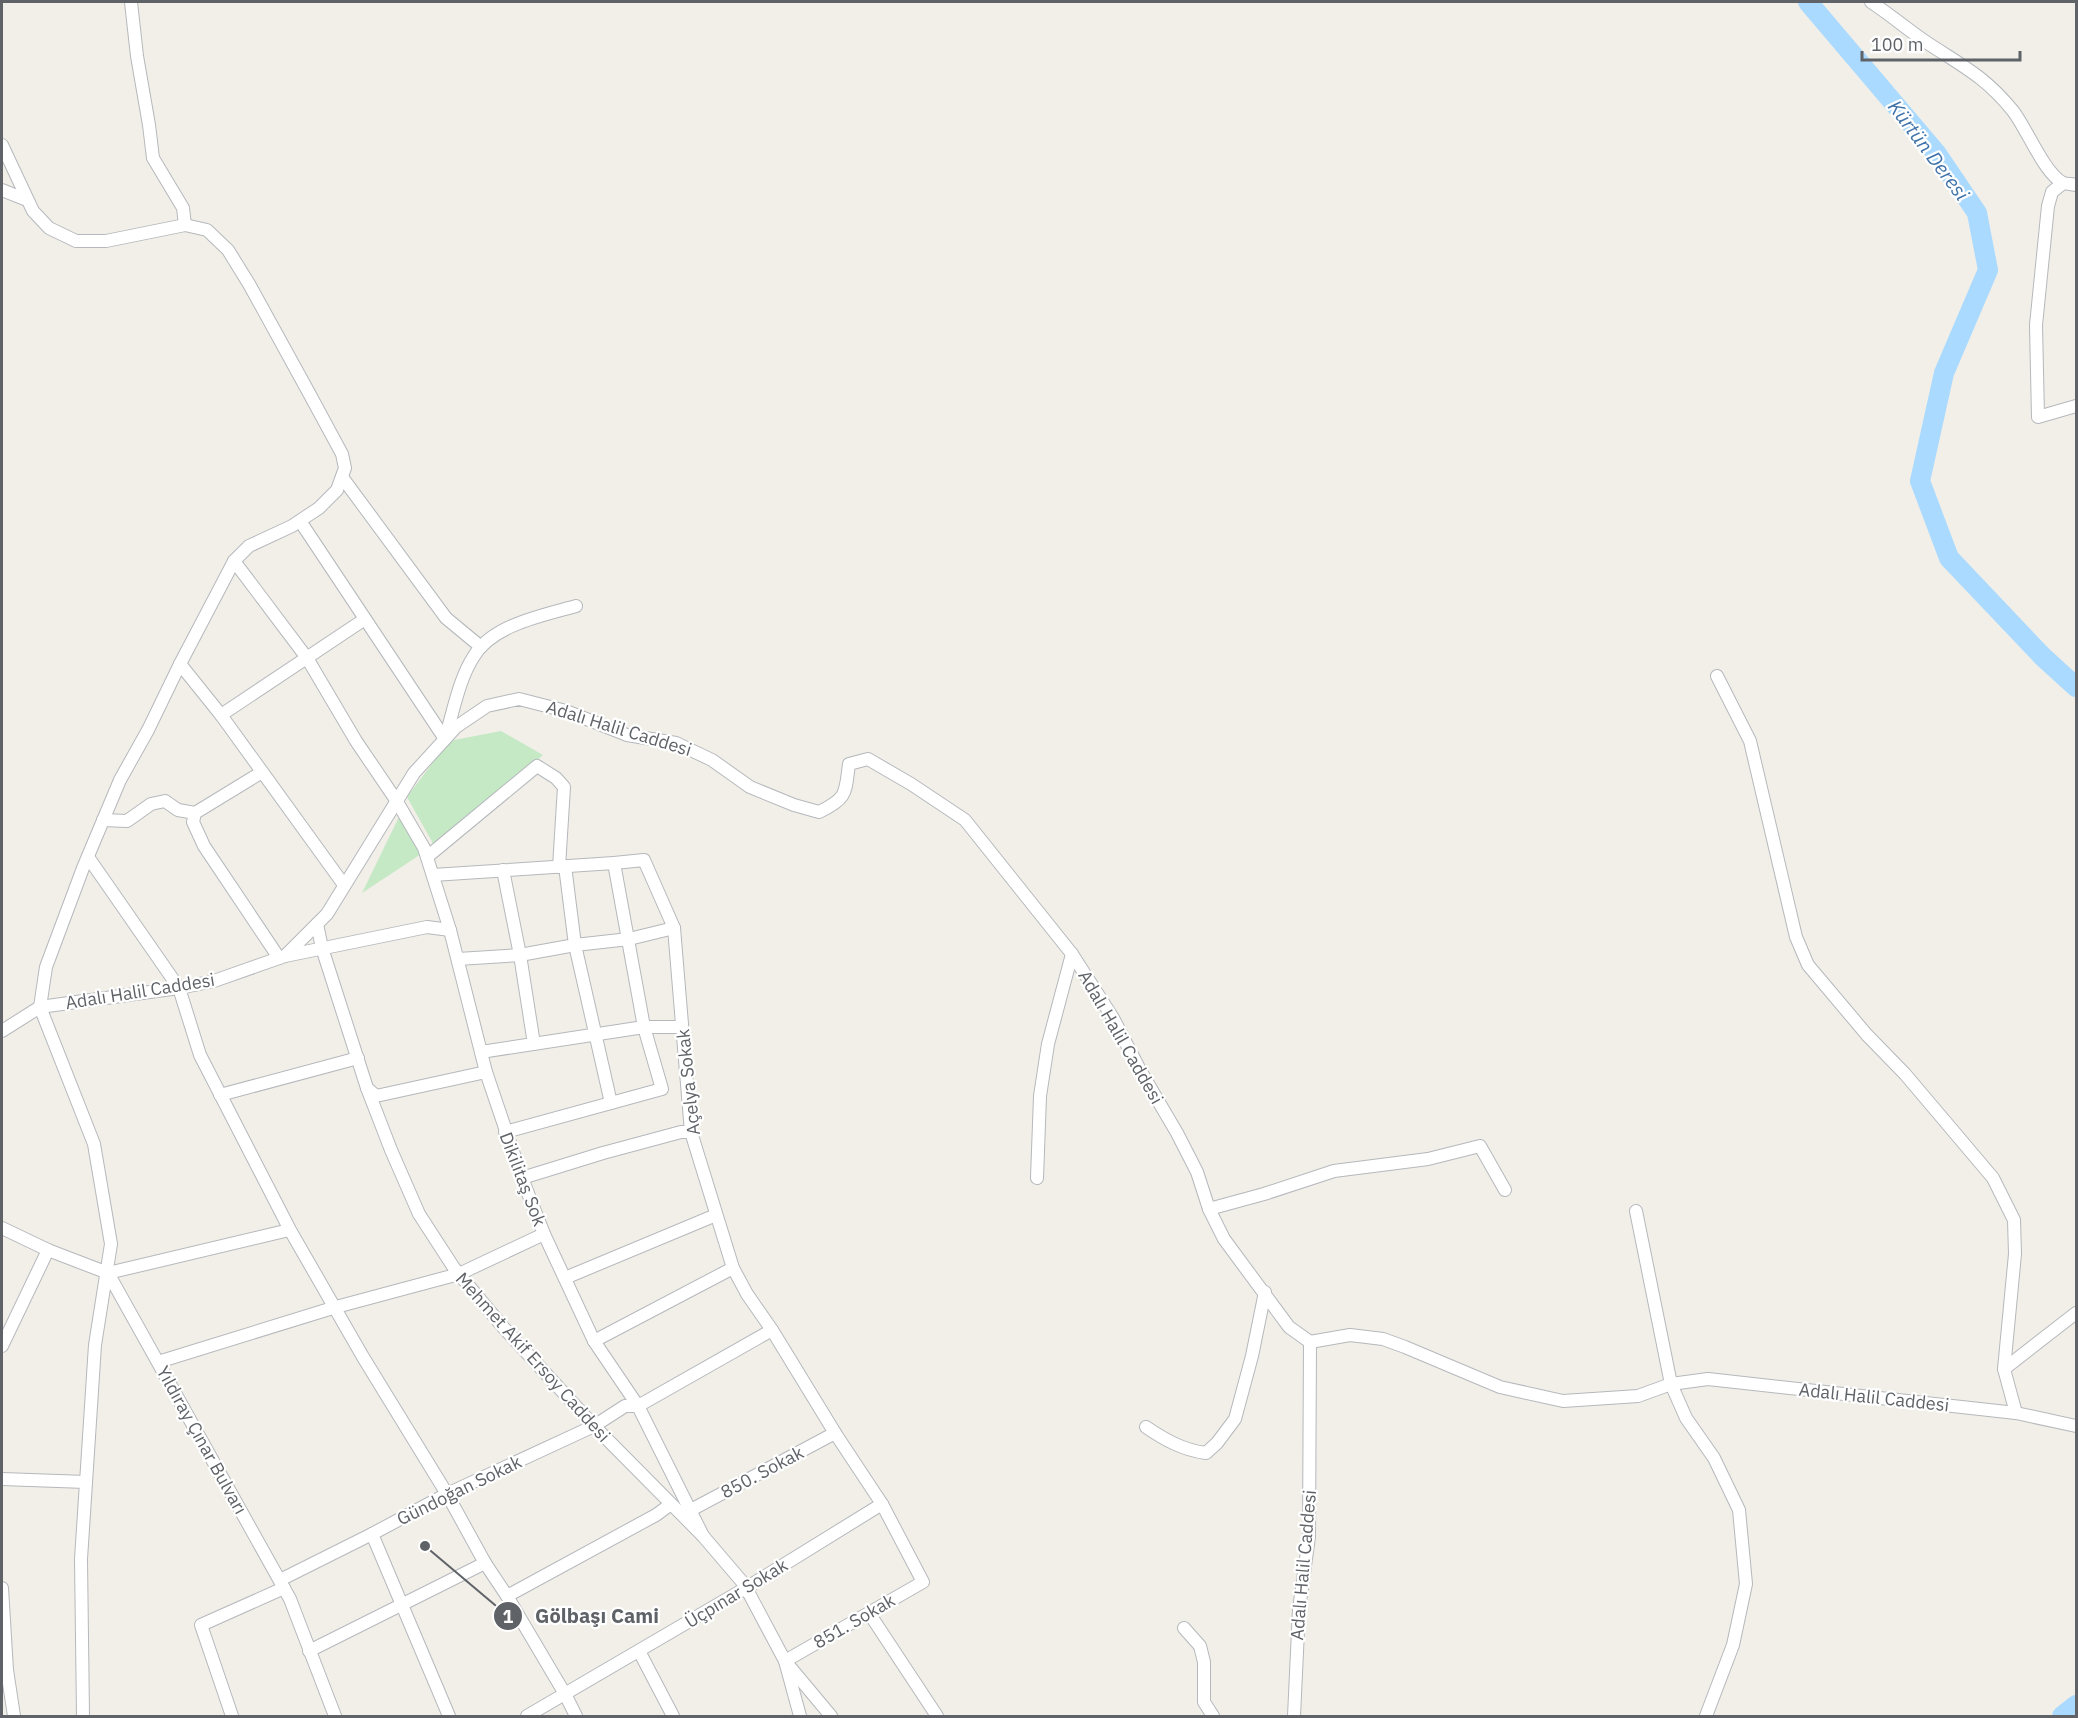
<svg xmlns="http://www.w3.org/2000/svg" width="2078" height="1718" viewBox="0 0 2078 1718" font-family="'IBM Plex Sans',sans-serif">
<rect width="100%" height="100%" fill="#f1efe8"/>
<g fill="#c5e8c5">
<path d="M 501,731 L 543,755 L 435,847 L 407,797 L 449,741 Z"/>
<path d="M 399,817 L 421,854 L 362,893 Z"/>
</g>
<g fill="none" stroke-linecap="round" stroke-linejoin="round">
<g stroke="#aadaff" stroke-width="20">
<path d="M 1808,2 L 1937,154 L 1977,213 L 1988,270 L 1944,373 L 1920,481 L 1949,558 L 2042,656 L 2076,687"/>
<path d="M 2062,1716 L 2076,1705"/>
</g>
<defs>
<g id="minor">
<path d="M 131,2 L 137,56 L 149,125 L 153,158 L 183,208 L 185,225"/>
<path d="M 1871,2 C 1889,14 1906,28 1923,40 C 1960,65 1984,75 2013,111 C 2027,129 2044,173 2063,183 C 2067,184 2073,184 2076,185"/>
<path d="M 2,145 L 33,211 L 49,228 L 76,241 L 106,241 L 185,225 L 207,230 L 228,250 L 249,284 L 309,393 L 342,454 L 345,468 L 337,490 L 319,508 L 292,526 L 249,546 L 234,561 L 180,664 L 148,730 L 120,780 L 83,868 L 46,967 L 40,1007 L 94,1144 L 111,1244 L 95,1345 L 81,1559 L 83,1716"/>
<path d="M 2063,183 L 2052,192 L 2048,206 L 2036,325 L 2038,417 L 2076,406"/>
<path d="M 2,190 L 27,200"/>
<path d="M 342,477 L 446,618 L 481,647"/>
<path d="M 300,521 L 445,739"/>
<path d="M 234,561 L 307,658 L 356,741 L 396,800 L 424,848 L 450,930 L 486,1072 L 522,1178 L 544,1234 L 594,1341 L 638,1406 L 703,1536"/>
<path d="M 180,664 L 221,715"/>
<path d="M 1717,676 L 1750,741 L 1796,937 L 1808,965 L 1867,1035 L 1905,1074 L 1993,1178 L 2014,1220 L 2015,1254 L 2004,1369 L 2016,1413"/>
<path d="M 446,735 C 454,709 459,679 474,656 C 492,625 544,615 576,606"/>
<path d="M 262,772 L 195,813 L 193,822 L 204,846 L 279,958"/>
<path d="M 103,820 L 127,821 L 151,804 L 165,801 L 178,810 L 195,813"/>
<path d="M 88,857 L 179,988 L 200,1055 L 290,1230 L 363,1357 L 447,1494 L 485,1563 L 507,1596 L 565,1694 L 576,1716"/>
<path d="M 427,857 L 537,766 L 556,778 L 564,787 L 559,867"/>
<path d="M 503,870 L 520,955 L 575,945 L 565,866"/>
<path d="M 433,875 L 614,863 L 644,860 L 674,928 L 691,1132 L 733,1268 L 747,1294 L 772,1330 L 835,1433 L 882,1504 L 923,1582 L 785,1661 L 831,1716"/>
<path d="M 344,885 L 221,715 L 365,619"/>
<path d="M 317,924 L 322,948 L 367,1088 L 391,1150 L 419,1214 L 454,1268 L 503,1327 L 594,1426 L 703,1536 L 744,1584 L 785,1661 L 800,1716"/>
<path d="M 285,956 L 427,927 L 450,930"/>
<path d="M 458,959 L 520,955 L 534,1044"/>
<path d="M 2,1031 L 40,1007 L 179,988 L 214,981 L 285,956 L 327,914 L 414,773 L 456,727 L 487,706 L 519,699 L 566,711 L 627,735 L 676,743 L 712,760 L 750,787 L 794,805 L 819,812 C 848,798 845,793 849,764 L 868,759 L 911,784 L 965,820 L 1072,954 L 1113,1018 L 1140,1070 L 1177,1133 L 1197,1172 L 1209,1209 L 1224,1239 L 1289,1327 L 1310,1342 L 1350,1335 L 1383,1339 L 1405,1347 L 1500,1387 L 1563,1401 L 1638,1396 L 1671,1384 L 1708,1379 L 2016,1413 L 2076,1426"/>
<path d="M 481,1052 L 644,1027 L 614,863"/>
<path d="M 367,1088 L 376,1096 L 486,1072"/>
<path d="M 220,1095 L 358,1058"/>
<path d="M 611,1103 L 575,945 L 629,939 L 674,928"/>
<path d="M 505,1132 L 662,1089 L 644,1027 L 682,1027"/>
<path d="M 522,1178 L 603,1153 L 681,1132 L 691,1132"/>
<path d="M 1037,1178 L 1040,1096 L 1048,1044 L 1072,954"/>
<path d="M 1209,1209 L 1264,1194 L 1334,1171 L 1428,1159 L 1480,1146 L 1505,1190"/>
<path d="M 1636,1211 L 1671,1384 L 1686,1418 L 1714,1458 L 1739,1510 L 1746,1584 L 1733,1645 L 1706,1716"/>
<path d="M 2,1228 L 48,1250 L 108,1273 L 290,1599 L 335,1716"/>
<path d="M 108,1273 L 285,1231"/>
<path d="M 565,1278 L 716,1215"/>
<path d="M 594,1341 L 733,1268"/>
<path d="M 2,1346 L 48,1250"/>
<path d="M 158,1362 L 336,1307 L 459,1274 L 544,1234"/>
<path d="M 2004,1369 L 2076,1313"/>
<path d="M 1146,1427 C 1165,1440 1183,1450 1206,1453 L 1217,1443 L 1235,1419 L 1252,1356 L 1265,1292"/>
<path d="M 2,1479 L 86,1482"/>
<path d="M 689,1511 L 835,1433"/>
<path d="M 372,1534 L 449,1716"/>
<path d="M 280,1580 L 372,1534 L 447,1494 L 594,1426 L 625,1406 L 638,1406 L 772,1330"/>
<path d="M 2,1588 L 7,1670 L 14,1716"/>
<path d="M 507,1596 L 656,1515 L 671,1504"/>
<path d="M 869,1613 L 937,1716"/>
<path d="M 1184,1628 L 1200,1646 L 1204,1662 L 1204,1702 L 1213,1716"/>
<path d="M 309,1651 L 485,1563"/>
<path d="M 639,1651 L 673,1716"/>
<path d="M 232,1716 L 201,1625 L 284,1588"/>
<path d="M 527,1716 L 746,1588 L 882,1504"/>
<path d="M 1294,1716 L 1299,1609 L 1309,1537 L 1310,1342"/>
</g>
</defs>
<use href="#minor" stroke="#b5b8bc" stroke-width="14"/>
<use href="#minor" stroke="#fff" stroke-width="12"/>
</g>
<g text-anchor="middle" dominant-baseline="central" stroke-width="4.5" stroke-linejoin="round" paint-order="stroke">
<g font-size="18" fill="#5f6368" stroke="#fff">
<text transform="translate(619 728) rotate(17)">Adalı Halil Caddesi</text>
<text transform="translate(140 991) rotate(-9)">Adalı Halil Caddesi</text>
<text transform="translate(1121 1037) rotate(60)">Adalı Halil Caddesi</text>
<text transform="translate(688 1082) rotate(-96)">Açelya Sokak</text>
<text transform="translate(523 1179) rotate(69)">Dikilitaş Sok</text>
<text transform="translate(533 1357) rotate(48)">Mehmet Akif Ersoy Caddesi</text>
<text transform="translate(1874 1397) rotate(6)">Adalı Halil Caddesi</text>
<text transform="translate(202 1440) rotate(61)">Yıldıray Çınar Bulvarı</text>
<text transform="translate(762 1472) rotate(-28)">850. Sokak</text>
<text transform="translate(459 1490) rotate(-26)">Gündoğan Sokak</text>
<text transform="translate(1303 1565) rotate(-85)">Adalı Halil Caddesi</text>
<text transform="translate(736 1593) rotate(-31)">Üçpınar Sokak</text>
<text transform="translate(854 1621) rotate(-30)">851. Sokak</text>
</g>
<g font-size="20" font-style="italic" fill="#4174aa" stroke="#fff">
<text transform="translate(1929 150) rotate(53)">Kürtün Deresi</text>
</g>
</g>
<path fill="none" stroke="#5f6368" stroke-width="2" d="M425 1546L508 1616"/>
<g fill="#5f6368" stroke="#fff" stroke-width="2">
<circle cx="425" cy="1546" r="6"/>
<circle cx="508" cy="1616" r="15"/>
</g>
<g font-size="18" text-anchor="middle" font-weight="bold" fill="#fff">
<text x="508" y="1623">1</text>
</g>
<g font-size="20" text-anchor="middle" font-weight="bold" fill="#5f6368" stroke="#fff" stroke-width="4.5" stroke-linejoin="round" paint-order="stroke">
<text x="597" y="1623">Gölbaşı Cami</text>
</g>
<rect width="2078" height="1718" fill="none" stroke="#5f6368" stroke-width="6"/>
<path d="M1862 51v9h158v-9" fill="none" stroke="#5f6368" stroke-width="3"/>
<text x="1871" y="51" font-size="18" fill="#5f6368" stroke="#ffffff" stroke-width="4.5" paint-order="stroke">100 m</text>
</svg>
